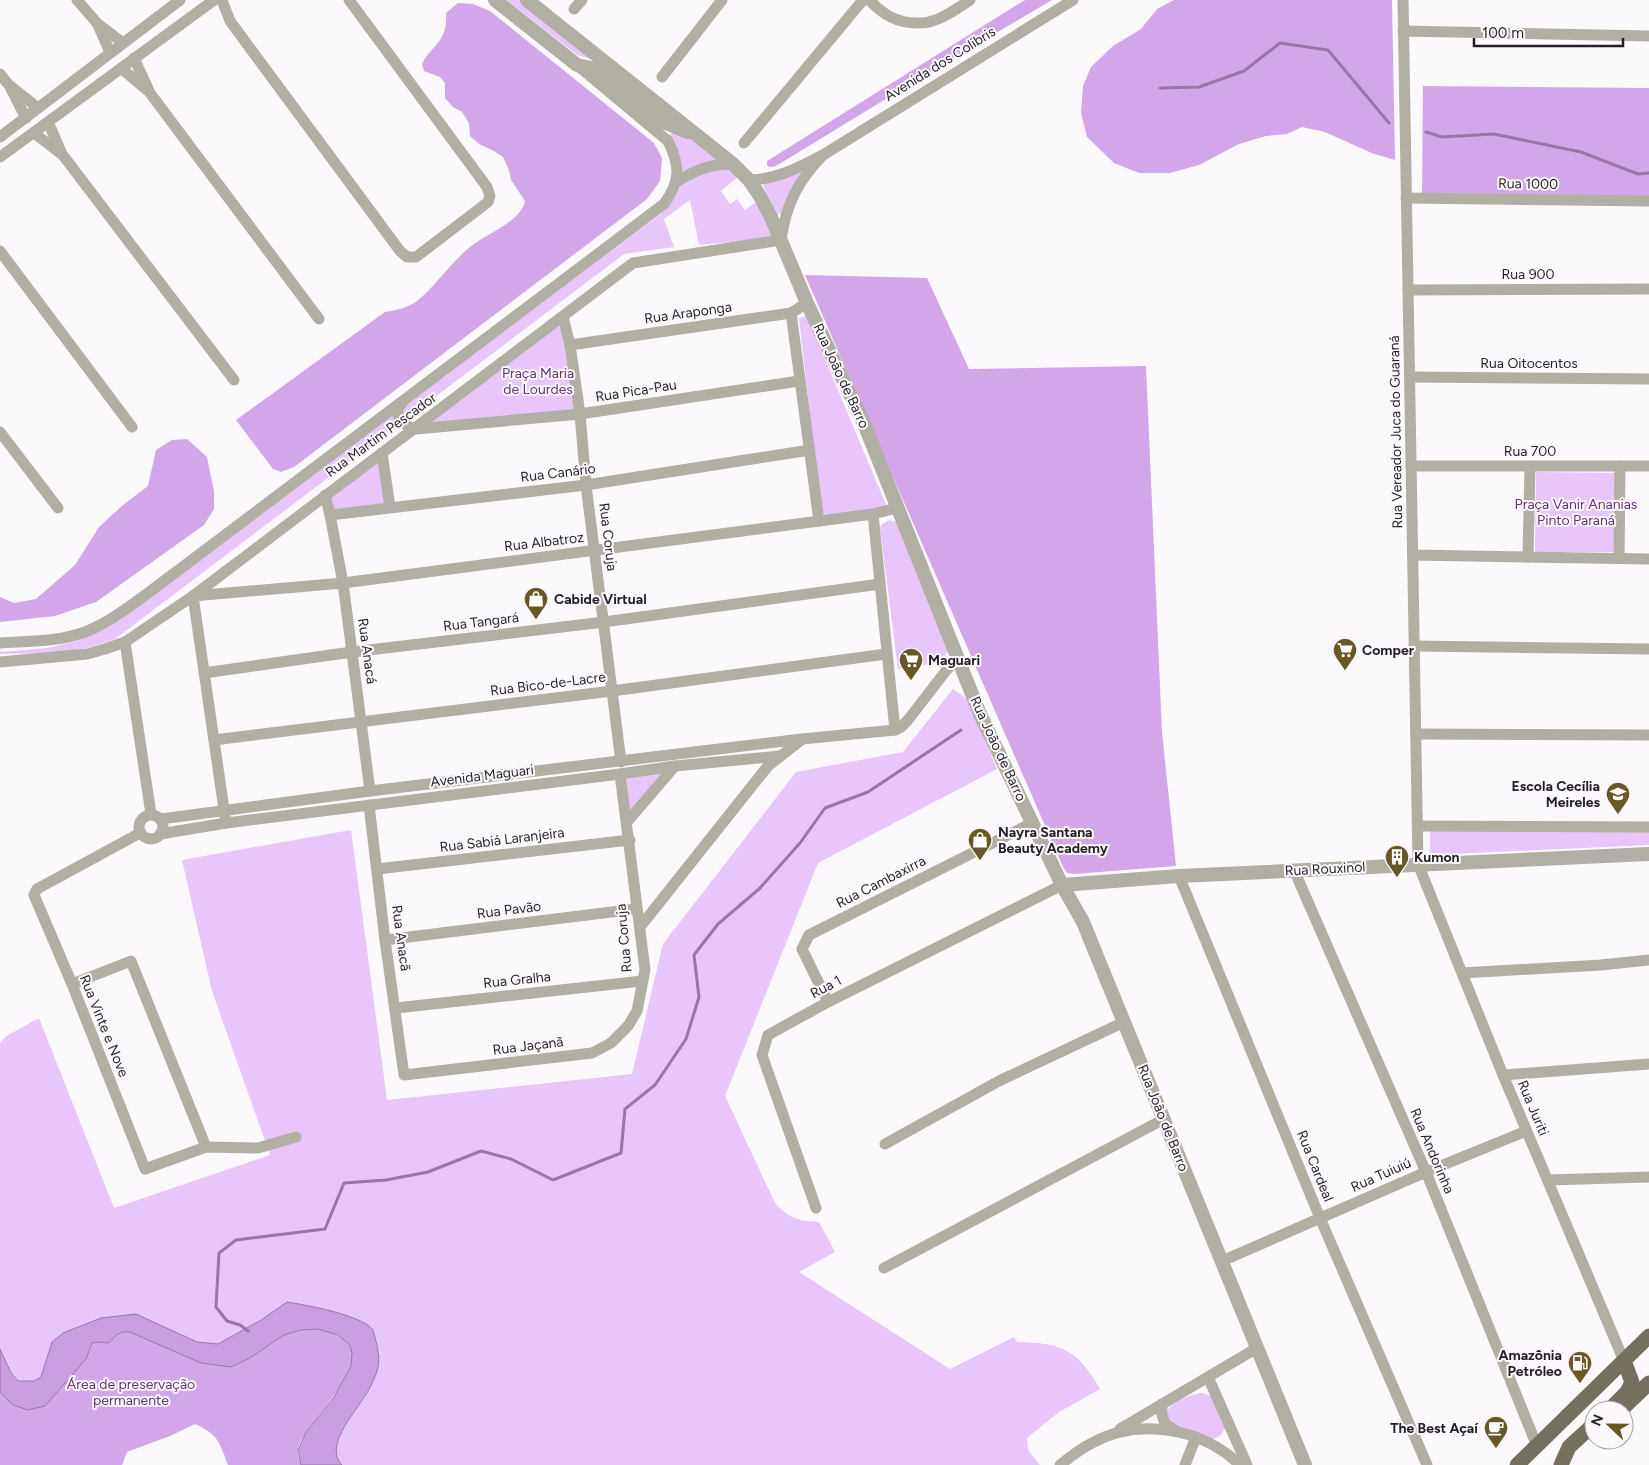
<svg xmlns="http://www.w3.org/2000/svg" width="1649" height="1465" viewBox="0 0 1649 1465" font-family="Figtree,sans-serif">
<rect width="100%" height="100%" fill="#fcf9fd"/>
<g fill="#e8c5fa">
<path d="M 507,0 L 523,0 L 591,59 L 577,55 Z"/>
<path d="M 675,132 L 696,140 L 739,176 L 721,191 L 730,204 L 737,199 L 745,210 L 758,201 L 775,238 L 699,245 L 690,200 L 664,219 L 674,247 L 624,254 L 115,639 C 74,655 43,653 0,654 L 0,652 L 47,648 L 77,641 L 100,631 L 661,214 C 687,188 689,166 669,135 Z"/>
<path d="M 809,164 L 784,210 L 781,213 L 777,214 L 763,185 L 765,183 Z"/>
<path d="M 807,316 L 887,507 L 827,516 L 821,511 L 799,318 Z"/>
<path d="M 562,318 L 579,413 L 419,427 Z"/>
<path d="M 378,460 L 385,504 L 333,509 L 331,499 Z"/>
<path d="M 1536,472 L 1617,473 L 1617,552 L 1535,552 Z"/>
<path d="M 889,520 L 897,522 L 950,648 L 941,662 L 898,669 L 880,528 L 882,524 Z"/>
<path d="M 953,689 L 968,700 L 997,769 L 818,863 L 725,1096 L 775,1203 C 788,1218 799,1221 819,1222 L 835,1252 L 799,1272 L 950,1369 L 1014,1337 L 1017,1342 C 1062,1343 1077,1349 1100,1389 L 1059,1412 L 1027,1438 L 1028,1450 L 1040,1465 L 342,1465 L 337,1460 L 335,1448 L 346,1423 L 365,1397 L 380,1352 L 372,1330 L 358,1320 L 287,1302 L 261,1320 L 218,1344 L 197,1342 L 136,1314 L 52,1342 L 41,1377 L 35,1381 L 18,1381 L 11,1373 L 0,1349 L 0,1043 L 5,1037 L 39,1018 L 114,1208 L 270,1155 L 212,991 L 182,860 L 351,830 L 387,1100 L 632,1074 L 663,944 L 796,772 L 903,752 Z"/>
<path d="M 668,769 L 630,812 L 626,776 Z"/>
<path d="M 1430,830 L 1649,831 L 1649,845 L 1430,855 Z"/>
<path d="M 1203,1393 L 1211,1396 L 1225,1427 C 1223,1434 1219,1438 1212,1439 L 1175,1427 L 1167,1418 C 1167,1416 1167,1412 1168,1410 C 1172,1402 1194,1393 1203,1393 Z"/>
</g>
<g fill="#d2a6e9">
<path d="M 1025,0 L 1052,0 L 925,75 L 776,166 L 770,167 L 767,165 L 767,161 Z"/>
<path d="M 1174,0 L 1392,0 L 1395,160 L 1374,154 L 1325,132 L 1302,127 L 1287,134 L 1266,136 L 1239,144 L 1199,165 L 1170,173 L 1139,173 L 1114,163 L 1087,137 L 1081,113 L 1083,86 L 1091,67 L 1113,46 L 1141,29 L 1157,9 Z"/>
<path d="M 458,3 L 473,4 L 490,11 L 654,143 L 662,158 L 660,181 L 647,199 L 294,467 L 281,472 L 273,469 L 236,420 L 385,312 C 397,310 407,308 417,301 C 438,284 452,260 474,244 C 489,233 521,221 525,201 L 511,180 L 509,170 L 503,157 L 494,151 L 479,144 L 470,136 L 469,123 L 462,112 L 453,107 L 445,98 L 445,83 L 440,77 L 424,71 L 422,64 C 433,43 448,42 446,13 Z"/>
<path d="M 1423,86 L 1649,88 L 1649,198 L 1422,195 Z"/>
<path d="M 805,275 L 927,278 L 969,369 L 1146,366 L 1162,732 L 1176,866 L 1074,874 L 1067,873 L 1063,867 Z"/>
<path d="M 187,439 L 207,457 L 214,492 L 214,509 L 204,525 L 96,602 L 55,616 L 0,622 L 0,597 L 14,603 L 36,599 L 75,565 L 99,527 L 123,505 L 148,486 L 156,450 L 172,440 Z"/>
<path d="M 318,1329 C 324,1331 331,1332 336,1335 C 388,1357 301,1422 298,1450 C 297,1454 300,1461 301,1465 L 228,1465 C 219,1442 219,1435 195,1424 L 170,1436 L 127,1452 L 122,1465 L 0,1465 L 0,1389 C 5,1402 17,1406 28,1410 L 86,1359 L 92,1343 L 99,1342 L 109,1343 C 116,1335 119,1331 130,1332 L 231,1367 L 250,1358 L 284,1335 L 301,1330 Z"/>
</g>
<path fill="#c99ddf" stroke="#9877a8" d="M 287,1302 C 306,1305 362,1315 373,1330 C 374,1333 375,1338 376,1341 C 379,1351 380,1361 377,1371 C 374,1380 369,1391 363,1399 C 353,1415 324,1447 342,1465 L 301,1465 L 298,1450 L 306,1432 L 334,1397 L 351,1366 L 352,1354 L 350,1345 L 338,1335 L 318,1329 L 301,1330 L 284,1335 L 250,1358 L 231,1367 L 201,1363 L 130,1332 C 119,1331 116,1335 109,1343 L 99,1342 L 92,1343 L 86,1359 L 45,1406 L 28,1410 L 13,1405 L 1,1393 L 0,1389 L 0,1349 L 11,1373 L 18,1381 L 34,1381 L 41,1377 L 52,1342 L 63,1333 L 101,1318 L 136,1314 L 197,1342 L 218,1344 L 261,1320 Z"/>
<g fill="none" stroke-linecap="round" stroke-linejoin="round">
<g stroke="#9877a8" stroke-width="3">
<path d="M 1160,88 L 1199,87 L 1244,71 L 1280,43 L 1328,50 L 1389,123"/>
<path d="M 1426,132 L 1442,137 L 1494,134 L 1581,152 L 1638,174 L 1649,173"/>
<path d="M 248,1331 L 240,1325 L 227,1321 L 216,1307 L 219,1253 L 236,1240 L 325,1229 L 344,1183 L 386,1180 L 428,1172 L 481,1151 L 511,1159 L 553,1180 L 621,1153 L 625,1109 L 655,1085 L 686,1039 L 699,997 L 694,955 L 718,924 L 759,889 L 800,843 L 825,808 L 868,792 L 961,730"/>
</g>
<g stroke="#b1aea4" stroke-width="11">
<path d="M 77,0 L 97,23 L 123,43"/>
<path d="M 222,0 L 230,21 L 400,251 L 407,257 L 416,257 L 488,202 L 490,196 L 487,187 L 349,0"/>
<path d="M 869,0 C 883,14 896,23 917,23 C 921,23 925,23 929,22 C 943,19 958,8 970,0"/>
<path d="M 1403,0 L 1418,864 L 1503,1075 L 1624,1361"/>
<path d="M 574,9 L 582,0"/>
<path d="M 98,25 L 110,52"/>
<path d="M 1403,31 L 1649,36"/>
<path d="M 134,58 L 150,93 L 319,319"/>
<path d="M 121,68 L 147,90"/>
<path d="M 0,74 L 8,84 L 38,108"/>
<path d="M 662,77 L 722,0"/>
<path d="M 10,87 L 26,118"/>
<path d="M 48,122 L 62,154 L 234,380"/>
<path d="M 34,133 L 60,153"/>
<path d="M 0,137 L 180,0"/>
<path d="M 744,143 L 863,0"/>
<path d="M 0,157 L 214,0"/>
<path d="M 749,180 C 779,179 797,168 823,155 L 1073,0"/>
<path d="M 676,182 C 696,170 709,164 733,164"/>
<path d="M 1406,198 L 1649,201"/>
<path d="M 0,251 L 132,427"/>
<path d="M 1408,290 L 1649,289"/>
<path d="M 791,313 L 819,521"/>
<path d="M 563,317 L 570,345 L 580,414 L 586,485 L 621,762"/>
<path d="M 570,345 L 791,313 L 807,303"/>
<path d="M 1410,377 L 1649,379"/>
<path d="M 403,402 L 398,408 C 396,421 405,426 416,429 L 580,414 L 799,381"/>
<path d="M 0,432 L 58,508"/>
<path d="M 382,453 L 390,507"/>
<path d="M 1411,466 L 1649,466"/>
<path d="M 325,495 L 330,515 L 586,485 L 810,450"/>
<path d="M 873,514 L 895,730"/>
<path d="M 330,515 L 343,583 L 370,791"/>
<path d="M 1413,555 L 1649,559"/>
<path d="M 1528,557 L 1530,466"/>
<path d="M 1619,558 L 1620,466"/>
<path d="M 125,642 L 151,814"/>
<path d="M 0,643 C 28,641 58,642 85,632 C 114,621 150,591 176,572 L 664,204 C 681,181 680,165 668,141 L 577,65"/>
<path d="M 1414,646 L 1649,649"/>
<path d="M 0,662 L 87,654 L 105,649 L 125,642 L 193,596 L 633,263 L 781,240 C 786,204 798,181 823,155"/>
<path d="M 204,673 L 352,652 L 604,622 L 880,584"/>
<path d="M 1416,734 L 1649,735"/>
<path d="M 214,740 L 612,691 L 886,654"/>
<path d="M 369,805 L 385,940 L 404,1075 L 592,1053 L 611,1043 L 628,1026 L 637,1011 L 645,970 L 620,774"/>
<circle cx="151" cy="827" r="12"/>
<path d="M 161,819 L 370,791 L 802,739 L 895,730 L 901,727 L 908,720 L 945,672 L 958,657"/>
<path d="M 627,822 L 675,766"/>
<path d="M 226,823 L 193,596 L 343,583 L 873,514 L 897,508"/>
<path d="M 1418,826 L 1649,827"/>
<path d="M 140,833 L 37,889 L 34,895 L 72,984 L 145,1169 L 206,1147 L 258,1148 L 296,1137"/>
<path d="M 160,834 L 226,823 L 620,774 L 675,766 L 780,756"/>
<path d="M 377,869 L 630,840"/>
<path d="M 1294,870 L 1426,1172 L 1537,1446"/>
<path d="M 1179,876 L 1320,1218 L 1427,1465"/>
<path d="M 640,927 L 768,766 L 800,741"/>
<path d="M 385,940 L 636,909"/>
<path d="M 1462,973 L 1601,965 L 1649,960"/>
<path d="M 72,984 L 131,961 L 206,1147"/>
<path d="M 828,1002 L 802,949 L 809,935 L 1032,823"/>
<path d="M 396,1008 L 642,981"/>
<path d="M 1503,1075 L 1649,1064"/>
<path d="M 885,1144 L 999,1081 L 1124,1022"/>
<path d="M 1548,1180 L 1649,1177"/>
<path d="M 816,1208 L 762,1055 L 768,1035 L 828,1002 L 1062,885"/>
<path d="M 1222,1261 L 1426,1172 L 1526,1131"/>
<path d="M 884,1268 L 1164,1119"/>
<path d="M 1208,1377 L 1247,1465"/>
<path d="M 1162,1404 L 1162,1415 L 1165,1424 L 1176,1431"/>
<path d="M 1120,1429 L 1257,1348"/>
<path d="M 1060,1465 C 1070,1457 1080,1449 1092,1443 C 1139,1417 1202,1428 1240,1465"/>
<path d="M 1185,1465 L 1196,1437"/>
</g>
<g stroke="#b1aea4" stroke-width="14">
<path d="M 495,0 L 577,65 L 591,68 L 601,74 L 661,121 L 688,132"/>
<path d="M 527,0 L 733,164 L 749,180 L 760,196 L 771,217 L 807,303 L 865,426 L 980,714 L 1062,885 L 1083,922 L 1305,1465"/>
<path d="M 1062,885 L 1179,876 L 1649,854"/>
</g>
<g stroke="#756f5e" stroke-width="15">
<path d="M 1625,1406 L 1649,1383"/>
<path d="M 1609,1410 L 1627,1392 L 1632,1382 L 1624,1361"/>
<path d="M 1517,1465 L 1649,1336"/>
<path d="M 1561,1465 L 1569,1447 L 1594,1424"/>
</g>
</g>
<defs>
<symbol id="shop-pin" viewBox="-11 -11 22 30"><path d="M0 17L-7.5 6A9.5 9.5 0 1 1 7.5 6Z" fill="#685825" stroke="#fcf9fd"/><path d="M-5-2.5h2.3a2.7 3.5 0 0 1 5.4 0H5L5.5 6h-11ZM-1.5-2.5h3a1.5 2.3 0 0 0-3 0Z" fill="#fff"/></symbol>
<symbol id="supermarket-pin" viewBox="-11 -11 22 30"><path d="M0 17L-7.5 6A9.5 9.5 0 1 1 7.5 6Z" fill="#685825" stroke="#fcf9fd"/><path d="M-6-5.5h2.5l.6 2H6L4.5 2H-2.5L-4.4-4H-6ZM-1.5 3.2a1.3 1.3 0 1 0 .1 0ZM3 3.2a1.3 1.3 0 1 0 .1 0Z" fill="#fff"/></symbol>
<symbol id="school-pin" viewBox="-11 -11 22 30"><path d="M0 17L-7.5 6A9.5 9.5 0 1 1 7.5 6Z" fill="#685825" stroke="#fcf9fd"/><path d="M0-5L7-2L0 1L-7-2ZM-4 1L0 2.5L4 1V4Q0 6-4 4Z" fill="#fff"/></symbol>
<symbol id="building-pin" viewBox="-11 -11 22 30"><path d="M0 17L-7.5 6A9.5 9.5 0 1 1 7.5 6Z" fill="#685825" stroke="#fcf9fd"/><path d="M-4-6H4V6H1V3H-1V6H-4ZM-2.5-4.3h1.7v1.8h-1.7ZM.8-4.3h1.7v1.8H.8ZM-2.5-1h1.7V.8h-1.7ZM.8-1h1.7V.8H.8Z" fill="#fff"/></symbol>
<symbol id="fuel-pin" viewBox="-11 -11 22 30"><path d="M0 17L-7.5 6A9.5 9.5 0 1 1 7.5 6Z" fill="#685825" stroke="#fcf9fd"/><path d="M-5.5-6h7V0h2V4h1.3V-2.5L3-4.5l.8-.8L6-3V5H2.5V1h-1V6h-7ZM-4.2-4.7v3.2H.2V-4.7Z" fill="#fff"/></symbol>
<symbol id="cafe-pin" viewBox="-11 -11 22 30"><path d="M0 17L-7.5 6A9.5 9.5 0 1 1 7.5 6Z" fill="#685825" stroke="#fcf9fd"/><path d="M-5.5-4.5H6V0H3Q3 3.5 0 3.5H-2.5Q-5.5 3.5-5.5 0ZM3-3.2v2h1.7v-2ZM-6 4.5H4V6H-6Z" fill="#fff"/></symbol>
</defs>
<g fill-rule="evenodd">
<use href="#shop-pin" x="522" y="585" width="28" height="38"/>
<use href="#supermarket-pin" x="1331" y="636" width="28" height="38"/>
<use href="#supermarket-pin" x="897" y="646" width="28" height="38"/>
<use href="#school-pin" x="1604" y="780" width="28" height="38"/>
<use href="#shop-pin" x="966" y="826" width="28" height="38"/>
<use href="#building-pin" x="1383" y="843" width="28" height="38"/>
<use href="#fuel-pin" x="1566" y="1349" width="28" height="38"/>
<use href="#cafe-pin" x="1482" y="1414" width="28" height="38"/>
</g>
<g text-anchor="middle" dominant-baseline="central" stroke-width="4" stroke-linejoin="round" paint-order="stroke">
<g font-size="14" fill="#241f27" stroke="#fcf9fd">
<text transform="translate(940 64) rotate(-32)">Avenida dos Colibris</text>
<text transform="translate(1528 184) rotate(1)">Rua 1000</text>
<text x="1528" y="274">Rua 900</text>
<text transform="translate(688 313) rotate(-8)">Rua Araponga</text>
<text x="1529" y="363">Rua Oitocentos</text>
<text transform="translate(841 376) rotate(65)">Rua João de Barro</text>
<text transform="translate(636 391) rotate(-9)">Rua Pica-Pau</text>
<text transform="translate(1396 432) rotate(-91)">Rua Vereador Juca do Guaraná</text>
<text transform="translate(381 435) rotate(-36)">Rua Martim Pescador</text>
<text x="1530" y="451">Rua 700</text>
<text transform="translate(558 473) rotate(-7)">Rua Canário</text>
<text transform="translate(608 537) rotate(83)">Rua Coruja</text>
<text transform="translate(544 542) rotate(-7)">Rua Albatroz</text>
<text transform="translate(481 622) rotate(-7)">Rua Tangará</text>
<text transform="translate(367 651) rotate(82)">Rua Anacá</text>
<text transform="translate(548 684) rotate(-7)">Rua Bico-de-Lacre</text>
<text transform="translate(998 749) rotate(65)">Rua João de Barro</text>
<text transform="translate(482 776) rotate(-7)">Avenida Maguari</text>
<text transform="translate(502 840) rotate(-7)">Rua Sabiá Laranjeira</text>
<text transform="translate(1325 869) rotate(-3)">Rua Rouxinol</text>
<text transform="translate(881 882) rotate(-27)">Rua Cambaxirra</text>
<text transform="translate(509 910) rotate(-7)">Rua Pavão</text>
<text transform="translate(401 938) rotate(82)">Rua Anacã</text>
<text transform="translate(624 938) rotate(-95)">Rua Coruja</text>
<text transform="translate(517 980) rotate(-6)">Rua Gralha</text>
<text transform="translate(826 987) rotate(-28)">Rua 1</text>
<text transform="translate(104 1026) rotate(68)">Rua Vinte e Nove</text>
<text transform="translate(528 1046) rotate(-7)">Rua Jaçanã</text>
<text transform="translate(1533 1108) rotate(67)">Rua Juriti</text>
<text transform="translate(1163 1118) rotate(68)">Rua João de Barro</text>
<text transform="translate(1432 1151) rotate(67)">Rua Andorinha</text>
<text transform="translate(1315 1166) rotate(68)">Rua Cardeal</text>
<text transform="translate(1381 1175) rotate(-24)">Rua Tuiuiú</text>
</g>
<g font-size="14" fill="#66307e" stroke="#fcf9fd">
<text x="538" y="373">Praça Maria<tspan x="538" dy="16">de Lourdes</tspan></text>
<text x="1576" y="504">Praça Vanir Ananias<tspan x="1576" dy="16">Pinto Paraná</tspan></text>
<text x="131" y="1384">Área de preservação<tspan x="131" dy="16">permanente</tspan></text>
</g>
<g font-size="14" font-weight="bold" fill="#241f27" stroke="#fcf9fd" text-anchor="start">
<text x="554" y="599">Cabide Virtual</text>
<text x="1362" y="650">Comper</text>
<text x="928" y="660">Maguari</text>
<text x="1600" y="786" text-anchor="end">Escola Cecília<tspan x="1600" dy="16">Meireles</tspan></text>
<text x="998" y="832">Nayra Santana<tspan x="998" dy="16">Beauty Academy</tspan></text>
<text x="1414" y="857">Kumon</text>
<text x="1562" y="1355" text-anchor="end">Amazônia<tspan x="1562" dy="16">Petróleo</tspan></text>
<text x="1478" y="1428" text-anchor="end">The Best Açaí</text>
</g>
</g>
<g transform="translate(1609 1425) rotate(292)"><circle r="24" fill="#fcf9fd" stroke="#a6a2a7"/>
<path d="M0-4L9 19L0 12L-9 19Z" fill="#685825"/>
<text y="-8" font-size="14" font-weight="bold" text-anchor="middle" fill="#241f27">N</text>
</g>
<path d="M1474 38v8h149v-8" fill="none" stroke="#241f27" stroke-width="2.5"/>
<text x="1482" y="38" font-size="15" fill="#241f27" stroke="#fcf9fd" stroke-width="4" paint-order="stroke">100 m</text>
</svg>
